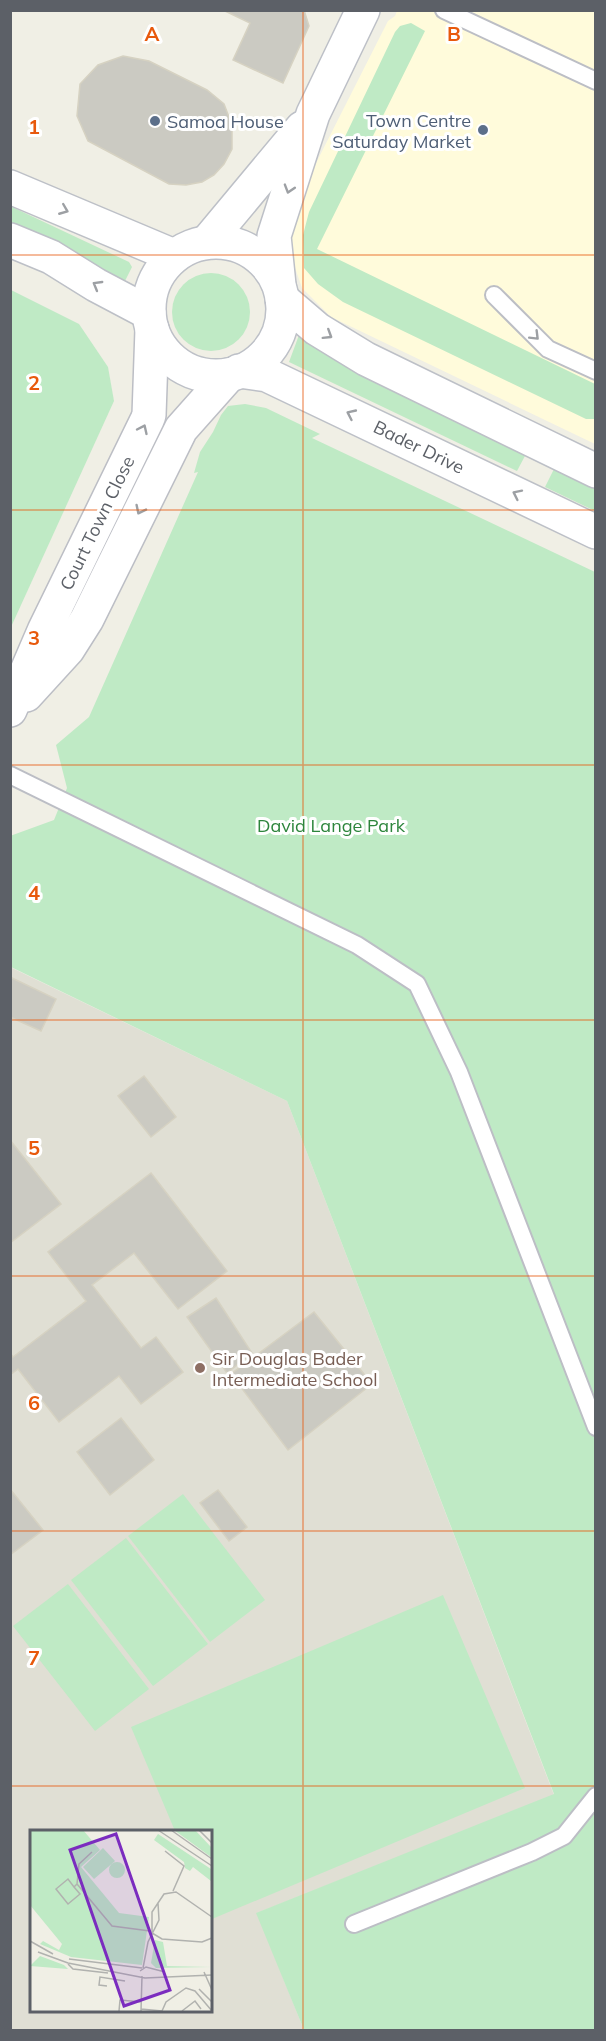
<svg xmlns="http://www.w3.org/2000/svg" width="606" height="2041" viewBox="0 0 606 2041" font-family="Mulish,sans-serif">
<rect width="100%" height="100%" fill="#f0efe5"/>
<path fill="#fffbdb" d="M 397,11 L 595,11 L 595,444 L 331,317 L 302,288 L 290,253 L 292,233 L 310,175 L 388,21 L 395,16 Z"/>
<path fill="#e0dfd4" fill-rule="evenodd" d="M 10,967 L 287,1101 L 554,1795 L 257,1913 L 304,2030 L 11,2030 ZM 32,1831 L 210,1831 L 210,2010 L 32,2010 Z"/>
<g fill="#bfeac5">
<path d="M 411,23 L 425,31 L 317,249 L 595,384 L 595,419 L 586,419 L 343,302 L 318,284 L 304,268 L 303,235 L 309,212 L 395,32 L 400,26 Z"/>
<path d="M 10,206 L 129,262 L 132,267 L 125,281 L 11,224 Z"/>
<circle cx="211" cy="312" r="39"/>
<path d="M 11,290 L 79,324 L 108,367 L 114,401 L 11,627 Z"/>
<path d="M 299,335 L 342,364 L 526,454 L 517,471 L 289,362 Z"/>
<path d="M 245,404 L 266,408 L 320,434 L 312,438 L 595,572 L 595,2030 L 304,2030 L 256,1913 L 554,1794 L 287,1101 L 11,967 L 10,836 L 54,820 L 67,788 L 56,745 L 89,717 L 198,472 L 194,473 L 200,452 L 213,432 L 221,415 L 228,406 Z"/>
<path d="M 555,467 L 595,487 L 595,511 L 545,487 Z"/>
<path d="M 183,1494 L 265,1600 L 210,1642 L 128,1536 Z"/>
<path d="M 126,1538 L 208,1644 L 153,1686 L 71,1580 Z"/>
<path d="M 68,1584 L 149,1689 L 95,1731 L 13,1626 Z"/>
<path d="M 443,1595 L 525,1788 L 212,1919 L 210,1913 L 210,1831 L 175,1831 L 131,1727 Z"/>
</g>
<g fill="#cbcac2" stroke="#d6d2c2" stroke-width="1.5">
<path d="M 223,10 L 304,10 L 309,26 L 283,83 L 233,60 L 250,23 Z"/>
<path d="M 123,56 L 149,61 L 207,90 L 224,104 L 232,125 L 232,149 L 224,164 L 214,175 L 202,182 L 186,185 L 169,184 L 88,141 L 77,116 L 80,84 L 98,65 Z"/>
<path d="M 10,977 L 56,999 L 41,1031 L 10,1017 Z"/>
<path d="M 144,1076 L 176,1117 L 151,1137 L 118,1096 Z"/>
<path d="M 10,1140 L 61,1204 L 10,1243 Z"/>
<path d="M 151,1173 L 227,1271 L 178,1309 L 134,1253 L 92,1285 L 141,1348 L 156,1337 L 183,1372 L 141,1404 L 119,1376 L 59,1422 L 18,1369 L 10,1375 L 10,1353 L 13,1357 L 86,1301 L 48,1252 Z"/>
<path d="M 216,1298 L 252,1353 L 227,1373 L 187,1317 Z"/>
<path d="M 314,1312 L 372,1384 L 288,1450 L 231,1374 Z"/>
<path d="M 121,1418 L 154,1460 L 110,1495 L 77,1452 Z"/>
<path d="M 10,1489 L 43,1530 L 10,1555 Z"/>
<path d="M 218,1490 L 247,1527 L 229,1541 L 200,1503 Z"/>
</g>
<g fill="none" stroke-linecap="round" stroke-linejoin="round">
<defs>
<g id="service">
<path d="M 444,10 L 596,81"/>
<path d="M 494,295 L 548,349 L 596,371"/>
<path d="M 10,775 L 357,945 L 417,984 L 459,1072 L 596,1427"/>
<path d="M 354,1924 L 532,1852 L 564,1836 L 596,1796"/>
</g>
<g id="minor">
<path d="M 26,695 L 68,649 L 87,619 L 181,429 L 229,375"/>
<path d="M 10,710 L 44,631 L 147,420 L 149,415 L 152,329"/>
</g>
<g id="secondary">
<path d="M 10,187 L 174,256"/>
<path d="M 10,240 L 51,257 L 96,285 L 149,313"/>
<path d="M 207,242 L 302,128"/>
<circle cx="216" cy="309" r="67"/>
<path d="M 279,285 L 274,236 L 313,114 L 363,10"/>
<path d="M 282,299 L 317,329 L 366,359 L 596,471"/>
<path d="M 239,371 L 267,375 L 596,532"/>
</g>
</defs>
<use href="#service" stroke="#bcbec5" stroke-width="20"/>
<use href="#minor" stroke="#bcbec5" stroke-width="36"/>
<use href="#secondary" stroke="#bdc0c7" stroke-width="36"/>
<use href="#service" stroke="#fff" stroke-width="16"/>
<use href="#minor" stroke="#fff" stroke-width="33"/>
<use href="#secondary" stroke="#fff" stroke-width="33"/>
</g>
<defs><path id="oneway-chevron" d="M-2-3.5L2.5 0L-2 3.5" fill="none" stroke-width="1.6" stroke-linecap="round" stroke-linejoin="round" transform="scale(1.5)"/></defs>
<g stroke="#9da0a4">
<use href="#oneway-chevron" transform="translate(289 189) rotate(107)"/>
<use href="#oneway-chevron" transform="translate(64 210) rotate(22)"/>
<use href="#oneway-chevron" transform="translate(97 285) rotate(-150)"/>
<use href="#oneway-chevron" transform="translate(328 335) rotate(32)"/>
<use href="#oneway-chevron" transform="translate(535 336) rotate(45)"/>
<use href="#oneway-chevron" transform="translate(351 414) rotate(-155)"/>
<use href="#oneway-chevron" transform="translate(143 429) rotate(-65)"/>
<use href="#oneway-chevron" transform="translate(517 494) rotate(-154)"/>
<use href="#oneway-chevron" transform="translate(140 510) rotate(116)"/>
</g>
<path fill="none" stroke="#e8590c" stroke-width="1.5" stroke-opacity="0.55" d="M 303,10 L 303,2030M 10,255 L 596,255M 10,510 L 596,510M 10,765 L 596,765M 10,1020 L 596,1020M 10,1276 L 596,1276M 10,1531 L 596,1531M 10,1786 L 596,1786"/>
<g fill="#5c6f8a" stroke="#fff" stroke-width="2">
<circle cx="155" cy="121" r="6"/>
<circle cx="483" cy="130" r="6"/>
</g>
<circle fill="#8d6e63" stroke="#fff" stroke-width="2" cx="200" cy="1368" r="6"/>
<g text-anchor="middle" dominant-baseline="central" stroke-width="6" stroke-linejoin="round" paint-order="stroke">
<g font-size="18" fill="#4e5e75" stroke="#fff" text-anchor="end">
<text x="471" y="120">Town Centre<tspan x="471" dy="21">Saturday Market</tspan></text>
<text x="167" y="121" text-anchor="start">Samoa House</text>
</g>
<g font-size="18" fill="#5c6067" stroke="#fff">
<text transform="translate(419 447) rotate(26)">Bader Drive</text>
<text transform="translate(97 523) rotate(-64)">Court Town Close</text>
</g>
<g font-size="18" fill="#2d853c" stroke="#fff">
<text x="331" y="825">David Lange Park</text>
</g>
<g font-size="18" fill="#785e54" stroke="#fff" text-anchor="start">
<text x="212" y="1358">Sir Douglas Bader<tspan x="212" dy="21">Intermediate School</tspan></text>
</g>
</g>
<g transform="translate(30 1830)">
<rect width="182" height="182" fill="#f0efe5"/>
<path d="M 0,0 L 53,0 L 70,20 L 51,37 L 89,83 L 119,87 L 112,135 L 41,127 L 10,114 L 13,111 L 29,120 L 32,114 L 0,75 ZM 122,0 L 181,39 L 181,51 L 163,37 L 160,41 L 155,38 L 154,32 L 124,10 L 128,4 ZM 144,0 L 165,0 L 181,17 L 181,27 ZM 73,18 L 85,31 L 64,49 L 53,37 ZM79 40a8 8 0 1 1 16 0a8 8 0 1 1-16 0ZM 125,110 L 133,112 L 137,136 L 181,137 L 126,138 L 121,133 ZM 10,126 L 34,135 L 38,139 L 0,136 Z" fill="#bfeac5"/>
<path fill="none" stroke="#b1b2af" stroke-width="1.5" d="M 128,0 L 182,36M 141,0 L 182,29M 169,0 L 182,13M 135,21 L 154,36 L 143,61M 62,22 L 49,34 L 47,54 L 82,96 L 120,101M 44,57 L 38,49 L 26,59 L 38,74 L 50,64 L 44,57 L 47,54M 122,103 L 132,109 L 172,112 L 182,108M 122,103 L 122,82 L 128,73M 0,111 L 23,124M 8,122 L 38,133 L 115,148 L 182,145M 39,129 L 112,138M 38,134 L 43,139 L 78,143M 113,138 L 118,112 L 129,90 L 128,73 L 134,64 L 146,62 L 182,87M 110,141 L 116,137 L 135,142M 174,142 L 182,160M 77,156 L 69,155 L 70,147 L 95,151M 169,159 L 182,172M 111,179 L 132,181M 89,181 L 90,170 L 112,172M 111,181 L 112,146M 132,181 L 136,172 L 156,158 L 165,161 L 182,181M 152,181 L 165,171 L 171,179"/>
<path fill="#7b2cbf" fill-opacity="0.15" stroke="#7b2cbf" stroke-width="3" d="M 86,4 L 140,160 L 94,176 L 40,20 Z"/>
<rect width="182" height="182" fill="none" stroke="#5c6067" stroke-width="3"/>
</g>
<g font-size="20" text-anchor="middle" font-weight="bold" fill="#e8590c" stroke="#fff" stroke-width="6" stroke-linejoin="round" paint-order="stroke">
<text x="152" y="41">A</text>
<text x="454" y="41">B</text>
<text x="34" y="134">1</text>
<text x="34" y="390">2</text>
<text x="34" y="645">3</text>
<text x="34" y="900">4</text>
<text x="34" y="1155">5</text>
<text x="34" y="1410">6</text>
<text x="34" y="1665">7</text>
</g>
<rect width="606" height="2041" fill="none" stroke="#5c6067" stroke-width="24"/>
</svg>
